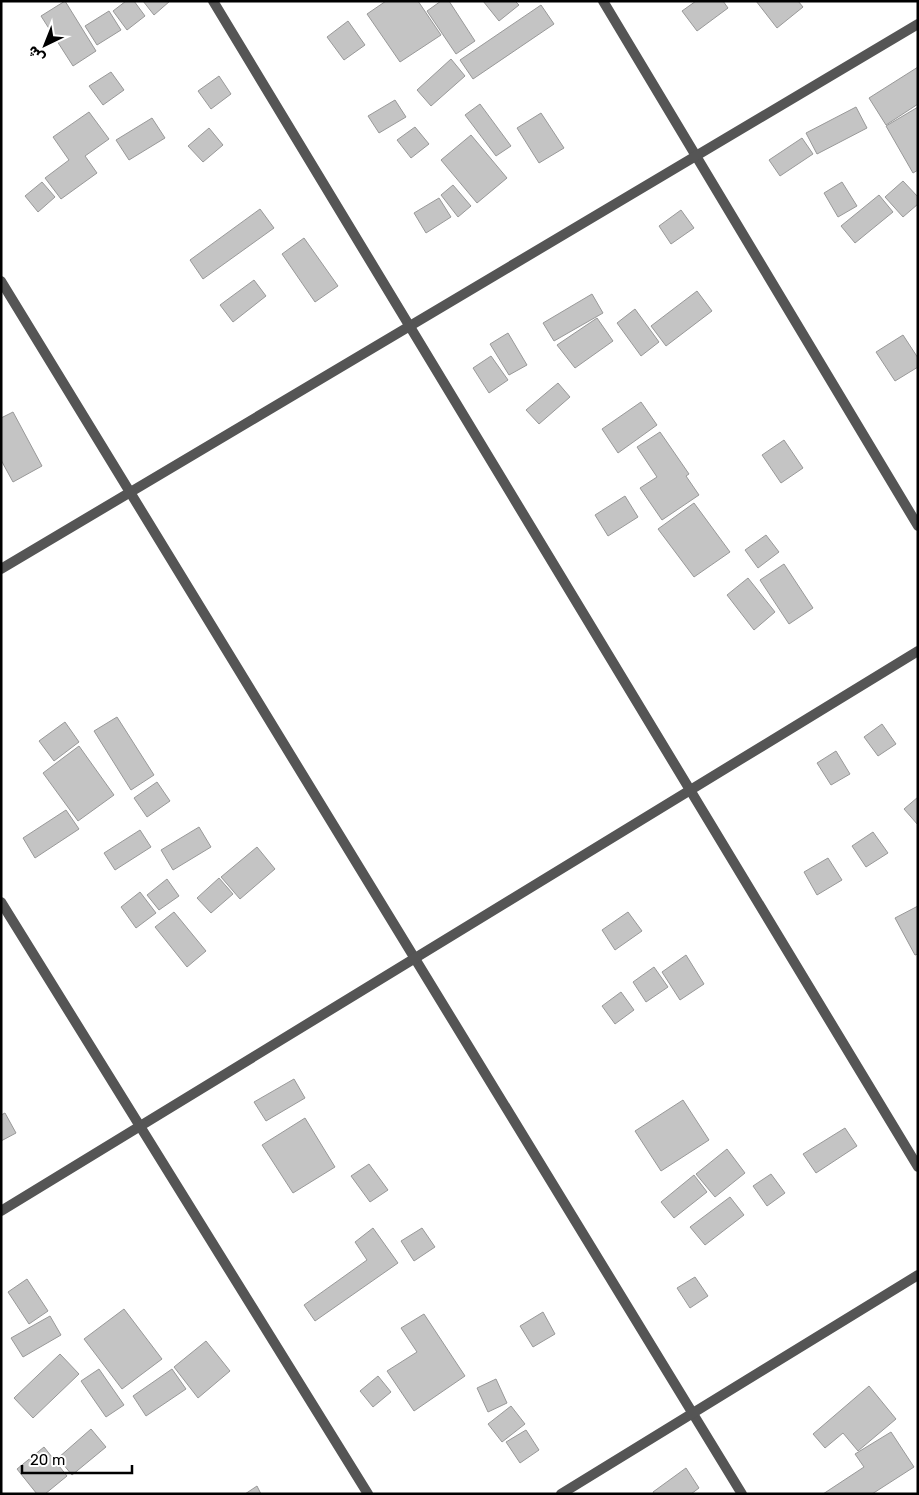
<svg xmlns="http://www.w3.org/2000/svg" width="919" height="1495" viewBox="0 0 919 1495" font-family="Rubik,Vazirmatn,sans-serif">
<rect width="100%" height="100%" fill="#fff"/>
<g fill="#c4c4c4" stroke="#999">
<path d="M 65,1 L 96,51 L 73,66 L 41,16 Z"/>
<path d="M 126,1 L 134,1 L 145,16 L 127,30 L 113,11 Z"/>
<path d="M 143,1 L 170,1 L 154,15 Z"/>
<path d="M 386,1 L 418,1 L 441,35 L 400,62 L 367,14 Z"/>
<path d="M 441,1 L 449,1 L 475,41 L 456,54 L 427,11 Z"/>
<path d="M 483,1 L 515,1 L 519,5 L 499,21 Z"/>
<path d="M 696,1 L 723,1 L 728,8 L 697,31 L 682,11 Z"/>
<path d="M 756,1 L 798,1 L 803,7 L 777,28 Z"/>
<path d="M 541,5 L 554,24 L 473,79 L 460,60 Z"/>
<path d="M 109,11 L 121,30 L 97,45 L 85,26 Z"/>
<path d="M 348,21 L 365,45 L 344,60 L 327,37 Z"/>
<path d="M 451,59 L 465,76 L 431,106 L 417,90 Z"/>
<path d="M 918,67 L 918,104 L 886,125 L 869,98 Z"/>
<path d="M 111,72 L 124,90 L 103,105 L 89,86 Z"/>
<path d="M 219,76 L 231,94 L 211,109 L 198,91 Z"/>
<path d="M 395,100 L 406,117 L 379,133 L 368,116 Z"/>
<path d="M 480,104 L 511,146 L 496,156 L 465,115 Z"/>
<path d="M 856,107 L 867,128 L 817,154 L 806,133 Z"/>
<path d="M 918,107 L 918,170 L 913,173 L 886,126 Z"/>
<path d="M 89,112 L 109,139 L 85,156 L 97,173 L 61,199 L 45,178 L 69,160 L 53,137 Z"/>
<path d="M 541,113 L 564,148 L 539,163 L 517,128 Z"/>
<path d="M 152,118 L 165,138 L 129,160 L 116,140 Z"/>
<path d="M 415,127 L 429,144 L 411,158 L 397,140 Z"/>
<path d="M 209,128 L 223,145 L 203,162 L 188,146 Z"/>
<path d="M 471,135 L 507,178 L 477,203 L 441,160 Z"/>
<path d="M 802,138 L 813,154 L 780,176 L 769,160 Z"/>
<path d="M 903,181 L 918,197 L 918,204 L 903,217 L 885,197 Z"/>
<path d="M 42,182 L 55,197 L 38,212 L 25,196 Z"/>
<path d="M 842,182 L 857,206 L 838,217 L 824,193 Z"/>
<path d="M 453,185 L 471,206 L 458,217 L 441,195 Z"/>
<path d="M 879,195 L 893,212 L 855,243 L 841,226 Z"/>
<path d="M 439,198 L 451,217 L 426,233 L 414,213 Z"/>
<path d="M 260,209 L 274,228 L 203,279 L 190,260 Z"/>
<path d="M 681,210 L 694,228 L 671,244 L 659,226 Z"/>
<path d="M 304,238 L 338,286 L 315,302 L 282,254 Z"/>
<path d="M 254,280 L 266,296 L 233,322 L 220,305 Z"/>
<path d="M 697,291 L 712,311 L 666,346 L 651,326 Z"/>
<path d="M 592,294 L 603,313 L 554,341 L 543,323 Z"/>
<path d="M 635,309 L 659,342 L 641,356 L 617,323 Z"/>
<path d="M 597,318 L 613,341 L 575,368 L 557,345 Z"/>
<path d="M 508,333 L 527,365 L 509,375 L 490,344 Z"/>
<path d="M 903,335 L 918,358 L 918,367 L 895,381 L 876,352 Z"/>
<path d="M 491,356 L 508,380 L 489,393 L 473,368 Z"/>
<path d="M 558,383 L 570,397 L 539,424 L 526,410 Z"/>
<path d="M 641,402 L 657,425 L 618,453 L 602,429 Z"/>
<path d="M 13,412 L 42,466 L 13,482 L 1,460 L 1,418 Z"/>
<path d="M 660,432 L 689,474 L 686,476 L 699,495 L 662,520 L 640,488 L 657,477 L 637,447 Z"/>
<path d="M 784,440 L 803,468 L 781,483 L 762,455 Z"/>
<path d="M 625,496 L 638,517 L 608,536 L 595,515 Z"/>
<path d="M 694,503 L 730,552 L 694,577 L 658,529 Z"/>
<path d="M 766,535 L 779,552 L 758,568 L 745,550 Z"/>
<path d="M 784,564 L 813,608 L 789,624 L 760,580 Z"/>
<path d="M 748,578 L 775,612 L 754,630 L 727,595 Z"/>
<path d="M 117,717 L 154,775 L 131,790 L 94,731 Z"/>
<path d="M 65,722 L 79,742 L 54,761 L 39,741 Z"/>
<path d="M 882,724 L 896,744 L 878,756 L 864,737 Z"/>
<path d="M 79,746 L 114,795 L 78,821 L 43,773 Z"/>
<path d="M 836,751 L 850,774 L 831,785 L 817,763 Z"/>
<path d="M 157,782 L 170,801 L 147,817 L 134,798 Z"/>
<path d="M 918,797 L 918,825 L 904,809 Z"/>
<path d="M 66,810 L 79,829 L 35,858 L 23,838 Z"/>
<path d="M 199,827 L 211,847 L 173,870 L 161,850 Z"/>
<path d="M 140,830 L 151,847 L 115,870 L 104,853 Z"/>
<path d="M 873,832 L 888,853 L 866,867 L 852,846 Z"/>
<path d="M 257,847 L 275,869 L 240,899 L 221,877 Z"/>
<path d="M 828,858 L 842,880 L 817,895 L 804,872 Z"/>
<path d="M 219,878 L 233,894 L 211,913 L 197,898 Z"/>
<path d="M 167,879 L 179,896 L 159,910 L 147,895 Z"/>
<path d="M 140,892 L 156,913 L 136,928 L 121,907 Z"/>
<path d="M 918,906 L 918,954 L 915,955 L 895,918 Z"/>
<path d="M 174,912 L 206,951 L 187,967 L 155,927 Z"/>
<path d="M 628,912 L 642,931 L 615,950 L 602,930 Z"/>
<path d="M 686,955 L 704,984 L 680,1000 L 662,972 Z"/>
<path d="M 654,967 L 668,987 L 646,1002 L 633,982 Z"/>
<path d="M 621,992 L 634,1010 L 615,1024 L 602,1006 Z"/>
<path d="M 294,1079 L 305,1098 L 266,1121 L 254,1102 Z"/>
<path d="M 683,1100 L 709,1140 L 661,1171 L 635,1131 Z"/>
<path d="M 5,1113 L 16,1133 L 1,1141 L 1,1115 Z"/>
<path d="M 305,1118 L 335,1167 L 293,1193 L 262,1145 Z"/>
<path d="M 845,1128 L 857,1146 L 816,1173 L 803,1154 Z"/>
<path d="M 727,1149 L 745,1173 L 715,1197 L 696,1174 Z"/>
<path d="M 369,1164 L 388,1190 L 370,1202 L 351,1176 Z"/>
<path d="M 771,1174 L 785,1193 L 767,1206 L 753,1186 Z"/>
<path d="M 694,1175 L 707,1192 L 674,1218 L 661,1202 Z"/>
<path d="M 730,1197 L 744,1215 L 705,1245 L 690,1227 Z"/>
<path d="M 373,1228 L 398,1263 L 315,1321 L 304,1305 L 367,1260 L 355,1242 Z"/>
<path d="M 422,1228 L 435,1247 L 414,1261 L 401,1241 Z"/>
<path d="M 695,1277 L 708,1296 L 690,1308 L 677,1288 Z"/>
<path d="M 27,1279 L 48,1311 L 29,1324 L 8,1292 Z"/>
<path d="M 124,1309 L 162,1359 L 122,1389 L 84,1339 Z"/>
<path d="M 543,1312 L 555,1334 L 533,1347 L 520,1326 Z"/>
<path d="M 424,1314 L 465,1376 L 414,1411 L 387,1371 L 417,1352 L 401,1328 Z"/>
<path d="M 50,1316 L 61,1335 L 23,1357 L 11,1338 Z"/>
<path d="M 206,1341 L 230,1371 L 198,1398 L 174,1367 Z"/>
<path d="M 60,1354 L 79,1374 L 33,1418 L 14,1398 Z"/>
<path d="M 99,1369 L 124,1405 L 106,1417 L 81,1381 Z"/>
<path d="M 172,1369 L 186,1389 L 146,1416 L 133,1396 Z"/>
<path d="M 378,1376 L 391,1392 L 373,1407 L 360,1391 Z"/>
<path d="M 496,1379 L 507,1403 L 488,1412 L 477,1388 Z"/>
<path d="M 869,1386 L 896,1419 L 858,1451 L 843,1433 L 825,1448 L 813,1434 Z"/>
<path d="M 511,1406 L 525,1424 L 502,1442 L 488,1424 Z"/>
<path d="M 91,1429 L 106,1447 L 72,1475 L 58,1458 Z"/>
<path d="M 526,1430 L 539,1450 L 520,1463 L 506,1442 Z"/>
<path d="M 891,1432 L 914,1467 L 872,1494 L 823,1494 L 864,1467 L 855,1454 Z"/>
<path d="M 44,1447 L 67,1476 L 45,1494 L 37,1494 L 17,1469 Z"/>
<path d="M 686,1468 L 699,1488 L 691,1494 L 654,1494 L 653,1492 Z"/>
<path d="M 257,1486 L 261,1494 L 245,1494 Z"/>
</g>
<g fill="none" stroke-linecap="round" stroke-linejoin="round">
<g stroke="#555" stroke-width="10">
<path d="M 213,1 L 918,1167"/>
<path d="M 603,1 L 918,526"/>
<path d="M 1,281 L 742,1494"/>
<path d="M 1,569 L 918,24"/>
<path d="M 1,902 L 368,1494"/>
<path d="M 1,1211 L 918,651"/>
<path d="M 561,1494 L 918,1275"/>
</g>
</g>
<rect width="919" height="1495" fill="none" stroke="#000000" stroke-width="5"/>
<g transform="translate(45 45) rotate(223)" stroke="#ffffff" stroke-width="4" paint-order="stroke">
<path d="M0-4L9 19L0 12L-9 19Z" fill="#000000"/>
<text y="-8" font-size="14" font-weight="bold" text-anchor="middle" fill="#000000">ش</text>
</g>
<path d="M22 1465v8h110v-8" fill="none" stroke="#000000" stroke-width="2.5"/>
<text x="30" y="1465" font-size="15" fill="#000000" stroke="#ffffff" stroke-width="4" paint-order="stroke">20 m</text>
</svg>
